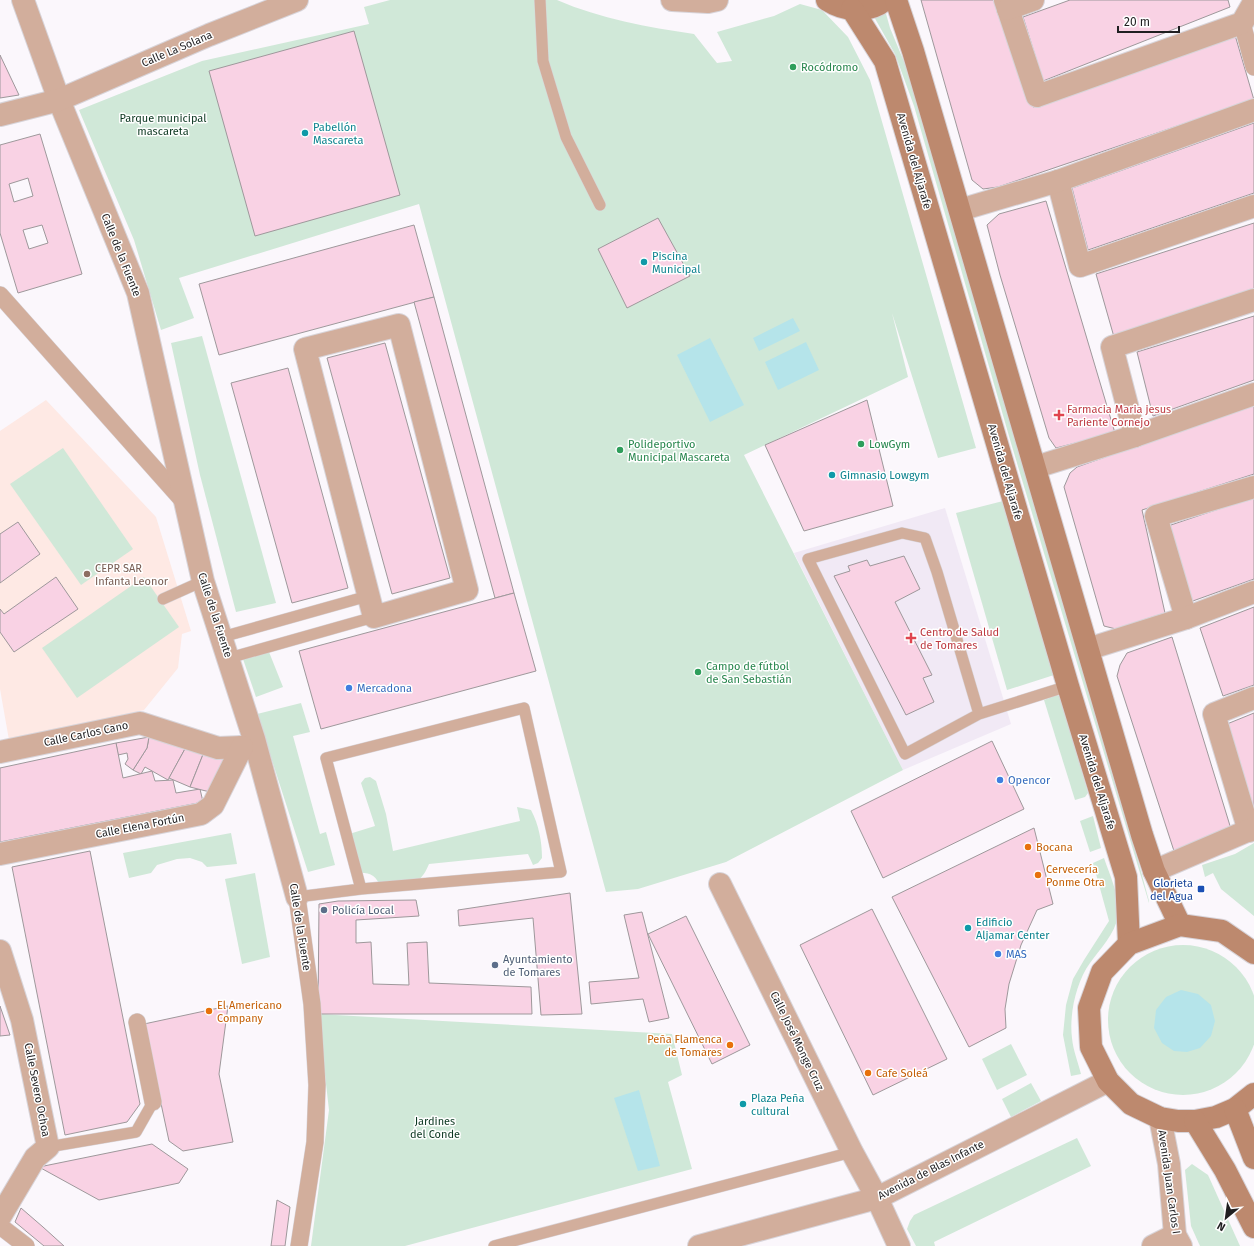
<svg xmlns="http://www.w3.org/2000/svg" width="1254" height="1246" viewBox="0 0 1254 1246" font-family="'Fira Sans',sans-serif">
<rect width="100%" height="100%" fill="#fbf7fc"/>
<path fill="#f1e9f5" d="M 945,508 L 1011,724 L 903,770 L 794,553 Z"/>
<path fill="#fee9e4" d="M 46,400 L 156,517 L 191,631 L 182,634 L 178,668 L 144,710 L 9,740 L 0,689 L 0,431 Z"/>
<g fill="#d0e8d8">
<path d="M 390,0 L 557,0 C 601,19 647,27 694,34 L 717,63 L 732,61 L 717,32 L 774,16 L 800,4 L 822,10 L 848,37 L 870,80 L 976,448 L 938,458 L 892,313 L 908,377 L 744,455 L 903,770 L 726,862 L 638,889 L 606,892 L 419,204 L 179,278 L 194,318 L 161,330 L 134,240 L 79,110 L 202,61 L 369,24 L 364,7 Z"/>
<path d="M 885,10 L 890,28 L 910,76 L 930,139 L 1132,838 L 1149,901 L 1149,903 L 1011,443 L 914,106 L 895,54 L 873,15 Z"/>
<path d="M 202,336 L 276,603 L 236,612 L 200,475 L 171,343 Z"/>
<path d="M 63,448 L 133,549 L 81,585 L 10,484 Z"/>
<path d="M 1007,500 L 1054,675 L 1007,690 L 956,513 Z"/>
<path d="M 144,577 L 179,627 L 77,698 L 42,648 Z"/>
<path d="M 269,652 L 283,687 L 256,697 L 243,659 Z"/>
<path d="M 1057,695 L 1061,697 L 1088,793 L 1085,797 L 1075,800 L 1044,700 Z"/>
<path d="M 301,703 L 310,732 L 293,736 L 320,834 L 326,832 L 335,865 L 308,872 L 257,714 Z"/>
<path d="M 370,777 L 376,781 L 386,814 L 393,851 L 520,821 L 517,807 L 531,810 C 539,825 542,842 542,858 L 538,863 L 533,865 L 528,854 L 429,864 C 419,889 405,886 381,888 C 376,875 370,872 356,873 L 346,835 L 375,826 L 361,783 L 365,778 Z"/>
<path d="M 1093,816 L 1101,848 L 1090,852 L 1080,821 Z"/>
<path d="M 231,833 L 237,864 L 207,867 L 202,862 L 190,858 L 177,859 L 157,865 L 151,873 L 129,878 L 123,853 Z"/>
<path d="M 1254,843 L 1254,916 L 1221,889 L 1213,873 L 1205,877 L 1202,865 L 1235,854 Z"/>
<path d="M 1104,858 C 1110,876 1120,896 1118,916 C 1115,934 1100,949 1090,963 C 1076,982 1069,1015 1072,1038 C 1073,1050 1078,1062 1081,1074 L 1071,1076 L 1063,1035 L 1066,1005 L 1073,979 L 1084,960 L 1109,921 L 1093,863 Z"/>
<path d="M 255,873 L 270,957 L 242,964 L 225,879 Z"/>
<circle cx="1183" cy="1020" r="75"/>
<path d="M 318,1014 L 672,1034 L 682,1075 L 668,1082 L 692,1169 L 405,1246 L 311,1246 L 329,1110 Z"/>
<path d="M 1011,1044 L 1027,1075 L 997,1090 L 982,1059 Z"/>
<path d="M 1031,1083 L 1041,1101 L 1011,1117 L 1002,1099 Z"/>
<path d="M 1077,1138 L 1091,1166 L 934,1242 L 935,1246 L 916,1246 L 907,1229 L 910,1221 L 914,1215 Z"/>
<path d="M 1192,1164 L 1208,1175 L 1240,1246 L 1200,1246 L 1191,1226 L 1185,1170 Z"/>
</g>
<g fill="#b5e4ea">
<path d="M 793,318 L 800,331 L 759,351 L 753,338 Z"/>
<path d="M 710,338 L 744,405 L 710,422 L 677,355 Z"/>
<path d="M 806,342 L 819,370 L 778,390 L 765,362 Z"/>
<path d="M 1181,990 L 1198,994 L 1211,1005 L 1215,1021 L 1211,1036 L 1200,1048 L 1187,1052 L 1174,1051 L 1162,1043 L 1154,1028 L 1156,1010 L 1166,997 Z"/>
<path d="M 639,1090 L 660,1166 L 638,1171 L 614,1098 Z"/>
</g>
<g fill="#f9d2e4" stroke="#9e989b" fill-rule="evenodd">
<path d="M 921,0 L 994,0 L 1033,107 L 1235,35 L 1254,100 L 998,187 L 983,189 L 972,180 Z"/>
<path d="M 1070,0 L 1228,0 L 1230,7 L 1043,81 L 1023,17 Z"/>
<path d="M 354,31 L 400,195 L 255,236 L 209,71 Z"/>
<path d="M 0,55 L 19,95 L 0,98 Z"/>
<path d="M 1254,123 L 1254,193 L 1088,250 L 1072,188 Z"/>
<path d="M 40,134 L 82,274 L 18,293 L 0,233 L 0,145 ZM 28,178 L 33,196 L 14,202 L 9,184 ZM 42,225 L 48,243 L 29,249 L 23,230 Z"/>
<path d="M 1046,201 L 1115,433 L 1056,448 L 1049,438 L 1000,275 L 987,225 L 999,214 Z"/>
<path d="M 658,218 L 690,276 L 627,308 L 598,249 Z"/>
<path d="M 1254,223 L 1254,289 L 1114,337 L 1096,274 Z"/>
<path d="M 414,225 L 434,297 L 219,355 L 199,284 Z"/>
<path d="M 434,297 L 514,593 L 495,598 L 414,302 Z"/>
<path d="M 1254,316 L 1254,380 L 1153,416 L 1137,352 Z"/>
<path d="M 385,343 L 450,578 L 392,594 L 327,358 Z"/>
<path d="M 288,368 L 348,588 L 292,603 L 231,383 Z"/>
<path d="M 867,400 L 893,506 L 804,531 L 765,445 Z"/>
<path d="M 1254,404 L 1254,474 L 1142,510 L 1165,613 L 1116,629 L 1104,626 L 1064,487 L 1070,473 L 1077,467 Z"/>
<path d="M 1254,497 L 1254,579 L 1190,602 L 1168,526 Z"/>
<path d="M 18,522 L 40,554 L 0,583 L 0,534 Z"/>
<path d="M 904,556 L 920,589 L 895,602 L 932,675 L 923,678 L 934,702 L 906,715 L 834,576 L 850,571 L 848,566 L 867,560 L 870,566 Z"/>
<path d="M 56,577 L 78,609 L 14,652 L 0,632 L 0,609 L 4,614 Z"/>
<path d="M 514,593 L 536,671 L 321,729 L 299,651 Z"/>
<path d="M 1254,607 L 1254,685 L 1223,696 L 1200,628 Z"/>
<path d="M 1172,637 L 1231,829 L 1174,851 L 1117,676 L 1120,665 L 1127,653 Z"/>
<path d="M 1254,713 L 1254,818 L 1227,724 Z"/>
<path d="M 149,737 L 186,747 L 168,780 L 145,767 L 141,774 L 133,770 L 147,748 Z"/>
<path d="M 149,737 L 147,748 L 133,770 L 125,764 L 128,759 L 127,753 L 118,755 L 116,743 Z"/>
<path d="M 992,741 L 1024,809 L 883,878 L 851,811 Z"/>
<path d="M 116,743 L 123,778 L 152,771 L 155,781 L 173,780 L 176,793 L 200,789 L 203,802 L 0,842 L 0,768 Z"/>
<path d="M 186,747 L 204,752 L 190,787 L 169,778 Z"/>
<path d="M 204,752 L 225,760 L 210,792 L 190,787 Z"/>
<path d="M 1034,828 L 1053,904 L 1037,910 L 1021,945 L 1009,984 L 1005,1009 L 1006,1028 L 969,1047 L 892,897 Z"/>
<path d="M 90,851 L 140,1104 L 127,1122 L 65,1135 L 12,867 Z"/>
<path d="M 570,893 L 582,1014 L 541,1015 L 533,918 L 459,926 L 458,910 Z"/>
<path d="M 416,900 L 419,916 L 356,920 L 356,943 L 371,942 L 373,984 L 409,985 L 407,943 L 427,942 L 429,983 L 531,987 L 532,1014 L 318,1014 L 319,904 L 338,901 Z"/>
<path d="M 872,909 L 947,1059 L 873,1095 L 800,945 Z"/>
<path d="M 642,912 L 669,1018 L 649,1022 L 643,999 L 591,1004 L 589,982 L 639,978 L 624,915 Z"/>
<path d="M 686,916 L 750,1045 L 712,1064 L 648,934 Z"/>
<path d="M 0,1006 L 10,1035 L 0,1036 Z"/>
<path d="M 228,1006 L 219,1074 L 233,1142 L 183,1151 L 169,1141 L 144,1024 Z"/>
<path d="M 152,1144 L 188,1169 L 179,1183 L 99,1200 L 39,1167 Z"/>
<path d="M 277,1200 L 290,1207 L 285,1246 L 271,1246 Z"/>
<path d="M 21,1208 L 43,1227 L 64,1246 L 44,1246 L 15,1222 Z"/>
</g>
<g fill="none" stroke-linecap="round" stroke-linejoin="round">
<defs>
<g id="service">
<path d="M 540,0 L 543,61 L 566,137 L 600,205"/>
<path d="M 163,599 L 203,581"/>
<path d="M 222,637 L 368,596"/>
<path d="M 229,658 L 374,617"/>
<path d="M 979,714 L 905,754 L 808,559 L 902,533 L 925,538 L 937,572 L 979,714 L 1068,686"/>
<path d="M 297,897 L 361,889 L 561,872 L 524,708 L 326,758 L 361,889"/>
<path d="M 48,1147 L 136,1132 L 153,1102"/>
<path d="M 494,1246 L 852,1152"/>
</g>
<g id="pedestrian">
<path d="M 1242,23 L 1254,67"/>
<path d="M 0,295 L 186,504"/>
<path d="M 297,897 L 312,1004 L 317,1085 L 315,1142 L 299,1246"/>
<path d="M 137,1022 L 153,1102"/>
<path d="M 0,1226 L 26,1246"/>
</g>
<g id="minor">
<path d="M 23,0 L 59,100 L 138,293 L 203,581 L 254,739 L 297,897"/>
<path d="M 672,0 L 708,2 L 717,0"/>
<path d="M 1005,0 L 1037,96 L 1242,23 L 1254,2"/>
<path d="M 1008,9 L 1033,0"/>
<path d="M 0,115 L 59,100 L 209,35 L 297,0"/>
<path d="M 1058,181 L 1080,266 L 1254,206"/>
<path d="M 960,210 L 1058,181 L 1254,110"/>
<path d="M 399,325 L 467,590 L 374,617 L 305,349 Z"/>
<path d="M 1135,436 L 1112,347 L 1254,300"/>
<path d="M 1036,467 L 1135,436 L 1254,394"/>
<path d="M 1186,618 L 1156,516 L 1254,487"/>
<path d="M 1088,649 L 1186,618 L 1254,592"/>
<path d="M 0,752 L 140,723 L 218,748 L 242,747"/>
<path d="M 1249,831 L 1214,714 L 1254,698"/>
<path d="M 0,854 L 201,814 L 213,805 L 242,747"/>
<path d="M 1154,871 L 1254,828"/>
<path d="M 720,884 L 852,1152 L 877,1198 L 899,1246"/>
<path d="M 0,951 L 22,1020 L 48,1147 L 35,1158 L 0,1217"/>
<path d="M 1160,1118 L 1169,1164 L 1175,1235 L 1181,1246"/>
<path d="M 699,1246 L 877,1198 L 1108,1081"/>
<path d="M 1153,1246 L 1175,1235"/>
</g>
<g id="secondary">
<path d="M 827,0 C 844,11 868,14 885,0"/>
<path d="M 896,0 L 913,51 L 1142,835 L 1154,871 L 1180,925"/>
<path d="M 852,9 L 885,61 L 1068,686 L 1126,877 L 1129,944"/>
<path d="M 1254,953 L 1222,931 L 1180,925 L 1129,944 L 1102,972 L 1089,1008 L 1091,1047 L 1108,1081 L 1131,1104 L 1160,1118 L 1178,1121 L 1195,1121 L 1216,1117 L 1235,1109 L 1254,1094"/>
<path d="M 1235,1109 L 1254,1158"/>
<path d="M 1195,1121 L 1225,1170 L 1254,1227"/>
</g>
</defs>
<use href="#service" stroke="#d8d4d9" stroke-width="12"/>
<use href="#pedestrian" stroke="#d8d4d9" stroke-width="18"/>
<use href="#minor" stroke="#d8d4d9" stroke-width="24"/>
<use href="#secondary" stroke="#d8d4d9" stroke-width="24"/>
<use href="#service" stroke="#d2ae9c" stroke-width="11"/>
<use href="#pedestrian" stroke="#d2ae9c" stroke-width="17"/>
<use href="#minor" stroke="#d2ae9c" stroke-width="22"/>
<use href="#secondary" stroke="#bd896e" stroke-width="22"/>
</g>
<g fill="#2e9e5b" stroke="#fff" stroke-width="1.5">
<circle cx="793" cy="67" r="4"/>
<circle cx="861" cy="444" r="4"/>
<circle cx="620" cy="450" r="4"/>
<circle cx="698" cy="672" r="4"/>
</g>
<g fill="#0f9aa8" stroke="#fff" stroke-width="1.5">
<circle cx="305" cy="133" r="4"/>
<circle cx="644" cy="262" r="4"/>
<circle cx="832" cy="475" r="4"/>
<circle cx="968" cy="928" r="4"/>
<circle cx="743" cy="1104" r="4"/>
</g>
<g fill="#e0444e" stroke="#fff" stroke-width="1.5">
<path d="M1057 409h4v4h4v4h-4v4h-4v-4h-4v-4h4z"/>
<path d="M909 632h4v4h4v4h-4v4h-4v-4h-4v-4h4z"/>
</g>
<circle fill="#8d6e63" stroke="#fff" stroke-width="1.5" cx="87" cy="574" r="4"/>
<g fill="#3f7fe0" stroke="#fff" stroke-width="1.5">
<circle cx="349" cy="688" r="4"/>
<circle cx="1000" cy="780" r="4"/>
<circle cx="998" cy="954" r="4"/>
</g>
<g fill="#e8710a" stroke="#fff" stroke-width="1.5">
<circle cx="1028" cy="847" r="4"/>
<circle cx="1038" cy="875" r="4"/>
<circle cx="209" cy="1011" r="4"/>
<circle cx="730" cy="1045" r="4"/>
<circle cx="868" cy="1073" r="4"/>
</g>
<rect fill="#1a4fb4" stroke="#fff" stroke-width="1.5" x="1197" y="885" width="8" height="8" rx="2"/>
<g fill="#5c6f8a" stroke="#fff" stroke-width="1.5">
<circle cx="324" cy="910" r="4"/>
<circle cx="495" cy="965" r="4"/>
</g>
<g text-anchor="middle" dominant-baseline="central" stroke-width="3" stroke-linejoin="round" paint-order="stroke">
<g font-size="11" fill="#201f21" stroke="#fff">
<text transform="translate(177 49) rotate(-23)">Calle La Solana</text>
<text transform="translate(914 161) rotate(74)">Avenida del Aljarafe</text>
<text transform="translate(121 255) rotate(68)">Calle de la Fuente</text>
<text transform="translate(1005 472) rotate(74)">Avenida del Aljarafe</text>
<text transform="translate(215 615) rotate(72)">Calle de la Fuente</text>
<text transform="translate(86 734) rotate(-12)">Calle Carlos Cano</text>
<text transform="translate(1097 782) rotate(73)">Avenida del Aljarafe</text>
<text transform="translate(140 826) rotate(-11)">Calle Elena Fortún</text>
<text transform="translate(300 927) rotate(81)">Calle de la Fuente</text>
<text transform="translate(797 1041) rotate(64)">Calle José Monge Cruz</text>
<text transform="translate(37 1090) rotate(79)">Calle Severo Ochoa</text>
<text transform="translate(931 1170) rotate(-27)">Avenida de Blas Infante</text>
<text transform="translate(1169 1182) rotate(82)">Avenida Juan Carlos I</text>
</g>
<g font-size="11" fill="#27864d" stroke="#fff" text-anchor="start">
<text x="801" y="67">Rocódromo</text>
<text x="628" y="444">Polideportivo<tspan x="628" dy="13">Municipal Mascareta</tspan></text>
<text x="869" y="444">LowGym</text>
<text x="706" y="666">Campo de fútbol<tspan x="706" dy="13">de San Sebastián</tspan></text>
</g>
<g font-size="11" fill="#09351e" stroke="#fff">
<text x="163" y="118">Parque municipal<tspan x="163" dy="13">mascareta</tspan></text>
<text x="435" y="1121">Jardines<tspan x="435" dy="13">del Conde</tspan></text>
</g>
<g font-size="11" fill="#0d838f" stroke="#fff" text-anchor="start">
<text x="313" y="127">Pabellón<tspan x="313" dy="13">Mascareta</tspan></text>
<text x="652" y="256">Piscina<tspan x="652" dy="13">Municipal</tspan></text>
<text x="840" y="475">Gimnasio Lowgym</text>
<text x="976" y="922">Edificio<tspan x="976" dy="13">Aljamar Center</tspan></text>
<text x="751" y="1098">Plaza Peña<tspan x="751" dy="13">cultural</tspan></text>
</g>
<g font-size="11" fill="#be3a42" stroke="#fff" text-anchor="start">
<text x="1067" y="409">Farmacia Maria jesus<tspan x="1067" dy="13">Pariente Cornejo</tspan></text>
<text x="920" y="632">Centro de Salud<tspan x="920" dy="13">de Tomares</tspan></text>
</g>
<g font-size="11" fill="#785e54" stroke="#fff" text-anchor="start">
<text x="95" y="568">CEPR SAR<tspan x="95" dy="13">Infanta Leonor</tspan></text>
</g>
<g font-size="11" fill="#366cbe" stroke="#fff" text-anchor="start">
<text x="357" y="688">Mercadona</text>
<text x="1008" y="780">Opencor</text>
<text x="1006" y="954">MAS</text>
</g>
<g font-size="11" fill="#c56008" stroke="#fff" text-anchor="start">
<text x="1036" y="847">Bocana</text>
<text x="1046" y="869">Cervecería<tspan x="1046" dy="13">Ponme Otra</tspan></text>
<text x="217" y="1005">El Americano<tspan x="217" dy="13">Company</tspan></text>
<text x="722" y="1039" text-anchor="end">Peña Flamenca<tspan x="722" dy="13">de Tomares</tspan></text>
<text x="876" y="1073">Cafe Soleá</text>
</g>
<g font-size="11" fill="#164399" stroke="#fff" text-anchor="end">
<text x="1193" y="883">Glorieta<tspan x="1193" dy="13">del Agua</tspan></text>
</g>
<g font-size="11" fill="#4e5e75" stroke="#fff" text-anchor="start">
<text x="332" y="910">Policía Local</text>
<text x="503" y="959">Ayuntamiento<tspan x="503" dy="13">de Tomares</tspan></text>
</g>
</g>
<g transform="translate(1226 1218) rotate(209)" stroke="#ffffff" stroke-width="3" paint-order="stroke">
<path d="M0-3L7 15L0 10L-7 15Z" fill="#201f21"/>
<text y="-6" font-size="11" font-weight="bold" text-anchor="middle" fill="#201f21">N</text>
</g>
<path d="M1118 26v6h61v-6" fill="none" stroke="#201f21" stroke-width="2"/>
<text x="1124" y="26" font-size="12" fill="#201f21" stroke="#ffffff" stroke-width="3" paint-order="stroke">20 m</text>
</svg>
